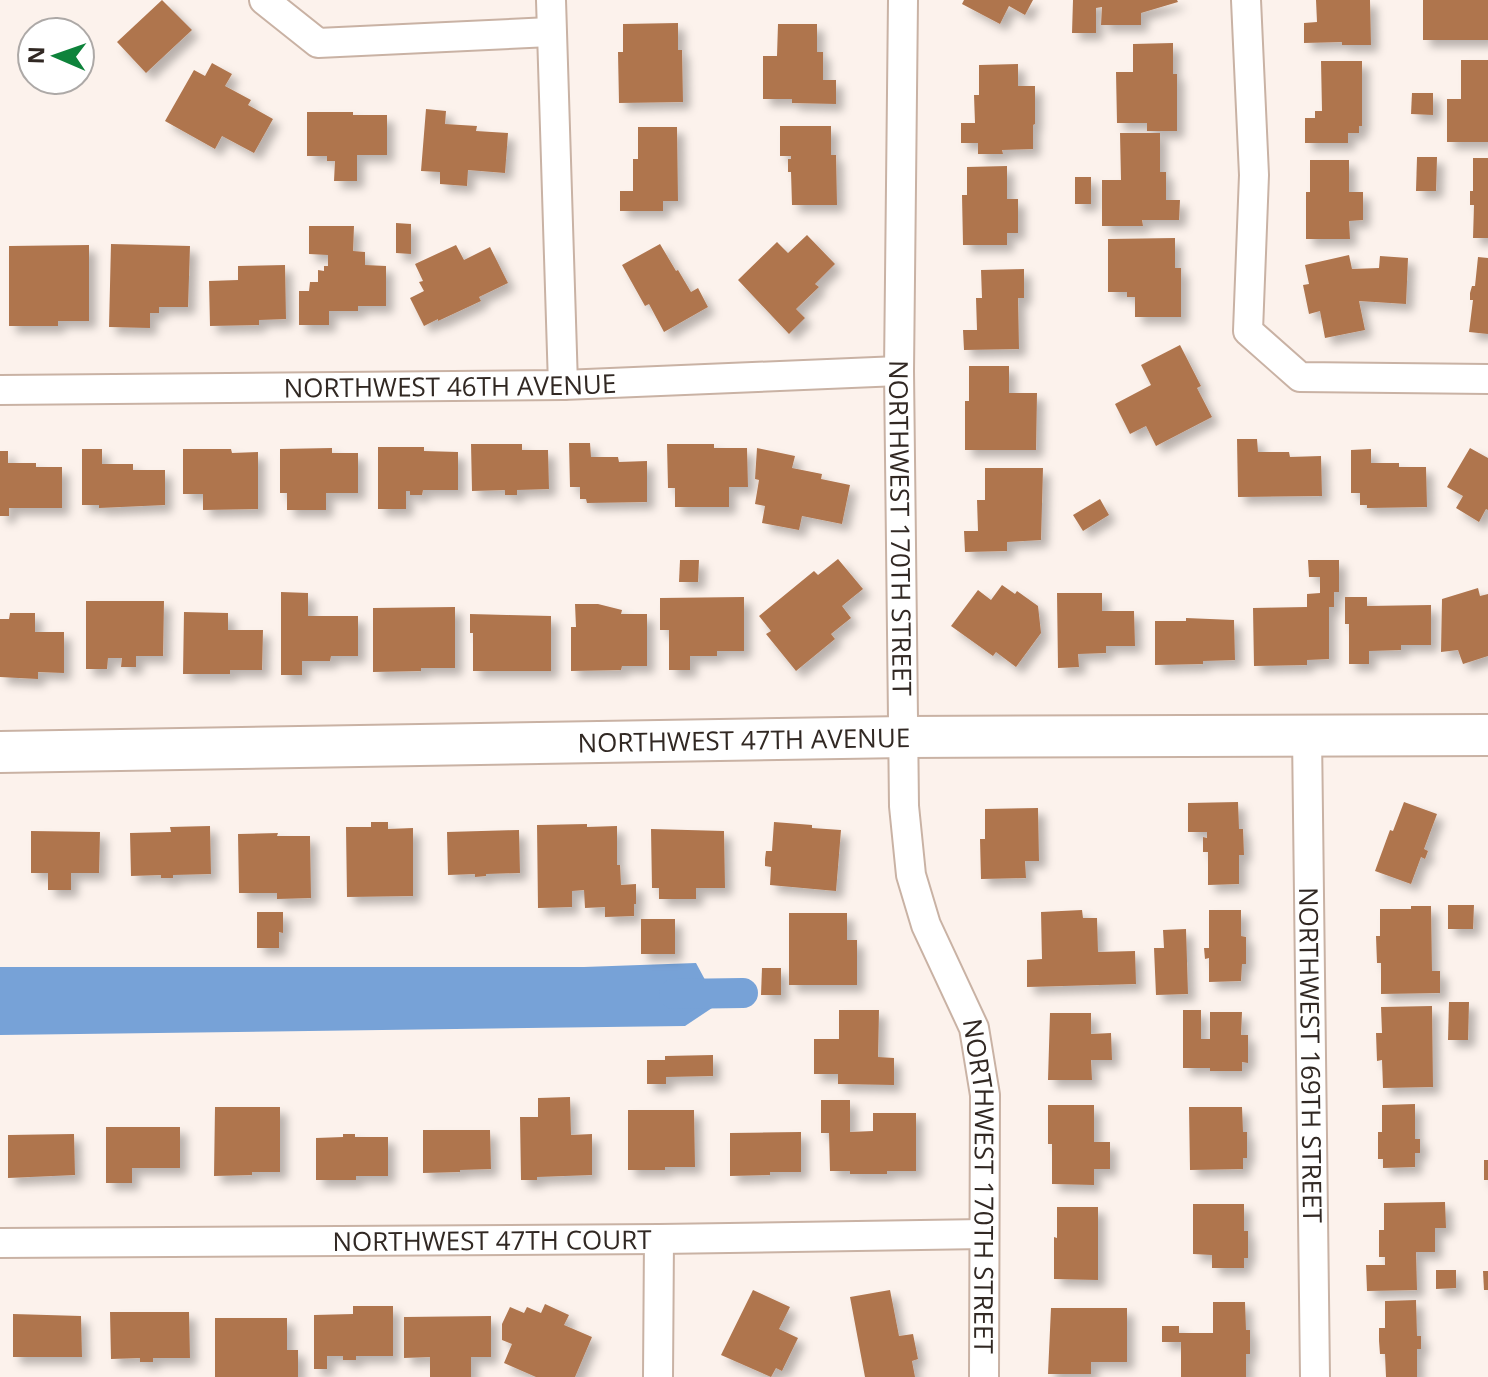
<svg xmlns="http://www.w3.org/2000/svg" width="1488" height="1377" viewBox="0 0 1488 1377" font-family="'Open Sans',sans-serif">
<defs>
<filter id="shadow"><feDropShadow dx="7" dy="7" stdDeviation="4" flood-color="#0004"/></filter>
</defs>
<rect width="100%" height="100%" fill="#fcf2ec"/>
<path fill="#77a2d7" d="M 696,963 L 718,1004 L 685,1026 L 0,1035 L 0,967 L 584,967 Z"/>
<g fill="none" stroke-linecap="round" stroke-linejoin="round">
<path stroke="#77a2d7" stroke-width="30" d="M 674,994 L 743,993"/>
</g>
<g fill="#af754e" filter="url(#shadow)">
<path d="M 162,0 L 192,30 L 146,73 L 117,42 Z"/>
<path d="M 964,0 L 1033,0 L 1025,15 L 1009,6 L 1000,24 L 962,4 Z"/>
<path d="M 1073,0 L 1177,0 L 1178,2 L 1141,13 L 1141,25 L 1101,25 L 1102,7 L 1096,8 L 1096,33 L 1072,33 Z"/>
<path d="M 1316,0 L 1370,0 L 1371,45 L 1342,45 L 1342,42 L 1304,43 L 1304,23 L 1317,22 Z"/>
<rect x="1423" y="0" width="65" height="40"/>
<path d="M 678,23 L 678,50 L 682,50 L 683,102 L 619,103 L 618,52 L 623,52 L 623,24 Z"/>
<path d="M 778,24 L 817,24 L 817,52 L 823,52 L 823,80 L 836,80 L 836,104 L 792,103 L 792,99 L 763,99 L 763,56 L 777,56 Z"/>
<path d="M 1173,43 L 1173,74 L 1177,74 L 1177,131 L 1147,131 L 1147,123 L 1117,123 L 1116,72 L 1133,72 L 1133,44 Z"/>
<path d="M 1461,60 L 1488,60 L 1488,142 L 1447,142 L 1447,99 L 1461,99 Z"/>
<path d="M 1321,61 L 1362,61 L 1362,126 L 1359,126 L 1359,133 L 1348,133 L 1348,143 L 1305,143 L 1305,118 L 1315,118 L 1315,111 L 1322,111 Z"/>
<path d="M 212,63 L 232,74 L 225,86 L 251,100 L 248,105 L 273,119 L 254,153 L 222,136 L 215,149 L 165,121 L 194,70 L 205,76 Z"/>
<path d="M 1018,64 L 1018,86 L 1035,86 L 1035,124 L 1033,125 L 1033,149 L 1002,150 L 1003,154 L 978,154 L 978,143 L 961,143 L 961,123 L 975,123 L 974,95 L 979,95 L 979,65 Z"/>
<path d="M 1412,93 L 1433,93 L 1433,115 L 1411,114 Z"/>
<path d="M 426,109 L 446,111 L 445,124 L 477,126 L 476,131 L 508,133 L 505,173 L 468,170 L 467,186 L 440,184 L 440,172 L 421,171 Z"/>
<path d="M 307,112 L 353,112 L 353,115 L 387,115 L 387,155 L 357,155 L 357,181 L 334,181 L 335,161 L 327,161 L 327,156 L 307,156 Z"/>
<path d="M 780,126 L 831,126 L 831,155 L 836,155 L 837,205 L 792,205 L 791,172 L 788,172 L 788,159 L 791,159 L 791,156 L 780,156 Z"/>
<path d="M 638,127 L 677,127 L 678,201 L 663,201 L 663,211 L 620,211 L 620,191 L 633,191 L 633,159 L 638,159 Z"/>
<path d="M 1120,133 L 1160,133 L 1160,172 L 1166,172 L 1166,200 L 1180,200 L 1179,220 L 1142,220 L 1143,226 L 1102,226 L 1102,180 L 1121,180 Z"/>
<path d="M 1417,157 L 1437,157 L 1436,191 L 1416,191 Z"/>
<path d="M 1473,158 L 1488,158 L 1488,238 L 1473,238 L 1474,205 L 1470,205 L 1470,191 L 1473,191 Z"/>
<path d="M 1310,160 L 1349,160 L 1349,192 L 1363,192 L 1363,220 L 1349,221 L 1350,239 L 1306,239 L 1306,192 L 1310,192 Z"/>
<path d="M 1007,166 L 1007,199 L 1018,199 L 1018,233 L 1007,233 L 1007,245 L 963,245 L 962,195 L 967,195 L 967,167 Z"/>
<rect x="1075" y="177" width="16" height="27"/>
<path d="M 396,223 L 411,224 L 411,254 L 396,253 Z"/>
<path d="M 309,226 L 354,226 L 353,251 L 365,252 L 365,265 L 386,266 L 386,306 L 358,306 L 358,311 L 329,311 L 329,325 L 299,325 L 299,291 L 309,291 L 310,282 L 318,282 L 318,270 L 324,271 L 324,266 L 328,266 L 328,255 L 309,254 Z"/>
<path d="M 807,235 L 835,264 L 815,284 L 819,287 L 796,309 L 805,318 L 789,334 L 738,280 L 777,242 L 788,253 Z"/>
<path d="M 1175,238 L 1175,268 L 1181,268 L 1181,317 L 1135,317 L 1135,297 L 1127,297 L 1127,292 L 1108,292 L 1108,239 Z"/>
<path d="M 111,244 L 190,246 L 188,307 L 159,307 L 159,313 L 150,313 L 150,328 L 109,327 Z"/>
<path d="M 660,244 L 676,271 L 678,270 L 691,292 L 698,288 L 708,307 L 664,332 L 649,304 L 645,306 L 622,265 Z"/>
<path d="M 89,245 L 89,321 L 58,321 L 58,326 L 9,326 L 9,246 Z"/>
<path d="M 456,245 L 464,260 L 490,247 L 508,283 L 479,297 L 481,301 L 438,321 L 438,319 L 424,326 L 410,298 L 424,291 L 419,282 L 423,281 L 415,264 Z"/>
<path d="M 1349,255 L 1352,269 L 1379,268 L 1380,256 L 1408,258 L 1406,304 L 1359,301 L 1365,330 L 1325,338 L 1320,311 L 1309,314 L 1303,285 L 1309,284 L 1305,265 Z"/>
<path d="M 1478,257 L 1488,258 L 1488,334 L 1469,332 L 1473,300 L 1470,300 L 1470,293 L 1472,286 L 1475,286 Z"/>
<path d="M 285,265 L 286,319 L 259,320 L 259,325 L 210,326 L 209,281 L 238,280 L 238,266 Z"/>
<path d="M 1024,269 L 1024,298 L 1018,298 L 1019,349 L 964,350 L 963,330 L 977,330 L 976,298 L 982,298 L 981,270 Z"/>
<path d="M 1180,345 L 1201,386 L 1197,388 L 1212,417 L 1156,446 L 1146,426 L 1130,434 L 1115,404 L 1151,385 L 1141,365 Z"/>
<path d="M 969,366 L 1009,366 L 1009,393 L 1037,393 L 1036,450 L 965,450 L 965,401 L 969,401 Z"/>
<path d="M 1237,439 L 1257,439 L 1258,452 L 1289,452 L 1290,457 L 1321,456 L 1322,496 L 1238,497 Z"/>
<path d="M 569,443 L 590,443 L 591,457 L 618,457 L 619,462 L 647,461 L 647,502 L 587,503 L 586,499 L 580,499 L 580,487 L 570,487 Z"/>
<path d="M 471,444 L 522,444 L 522,450 L 548,450 L 549,489 L 517,490 L 517,495 L 505,495 L 505,490 L 472,491 Z"/>
<path d="M 667,444 L 714,444 L 714,448 L 747,448 L 748,487 L 729,487 L 729,507 L 675,507 L 675,488 L 668,488 Z"/>
<path d="M 378,447 L 424,447 L 424,451 L 458,452 L 458,490 L 423,490 L 422,495 L 410,495 L 410,491 L 406,491 L 406,509 L 378,509 Z"/>
<path d="M 332,448 L 332,453 L 358,453 L 358,493 L 326,493 L 326,510 L 287,510 L 287,493 L 280,493 L 280,449 Z"/>
<path d="M 757,448 L 795,456 L 792,468 L 822,474 L 821,479 L 850,485 L 842,524 L 802,516 L 799,530 L 762,523 L 765,506 L 755,504 L 759,480 L 755,479 Z"/>
<path d="M 1470,448 L 1488,458 L 1488,510 L 1486,509 L 1479,522 L 1456,508 L 1463,496 L 1447,487 Z"/>
<path d="M 82,449 L 102,449 L 102,464 L 133,464 L 133,470 L 165,470 L 165,505 L 99,508 L 99,505 L 82,505 Z"/>
<path d="M 183,449 L 231,449 L 232,453 L 258,452 L 258,509 L 203,510 L 203,494 L 183,494 Z"/>
<path d="M 1371,449 L 1371,463 L 1399,463 L 1399,467 L 1426,467 L 1427,507 L 1367,508 L 1367,505 L 1360,505 L 1360,493 L 1351,493 L 1351,450 Z"/>
<path d="M 0,451 L 8,451 L 8,463 L 36,463 L 36,467 L 62,467 L 62,508 L 9,508 L 9,516 L 0,516 Z"/>
<path d="M 985,468 L 1043,468 L 1041,540 L 1007,542 L 1007,551 L 965,552 L 964,531 L 978,531 L 977,500 L 985,500 Z"/>
<path d="M 1100,499 L 1109,515 L 1083,531 L 1073,515 Z"/>
<path d="M 838,559 L 863,589 L 842,606 L 851,618 L 831,634 L 835,639 L 796,671 L 766,634 L 771,631 L 759,616 L 814,571 L 818,575 Z"/>
<path d="M 680,560 L 699,560 L 698,582 L 679,582 Z"/>
<path d="M 1308,560 L 1339,560 L 1339,592 L 1334,592 L 1334,607 L 1329,607 L 1329,659 L 1307,660 L 1307,665 L 1254,666 L 1253,608 L 1307,607 L 1307,594 L 1320,593 L 1320,577 L 1309,577 Z"/>
<path d="M 1002,585 L 1015,594 L 1017,591 L 1038,606 L 1041,633 L 1016,667 L 996,652 L 993,656 L 951,626 L 978,590 L 991,600 Z"/>
<path d="M 1478,588 L 1480,596 L 1488,594 L 1488,656 L 1463,664 L 1458,650 L 1441,652 L 1442,599 Z"/>
<path d="M 281,592 L 308,593 L 308,616 L 358,616 L 358,656 L 331,656 L 330,661 L 302,661 L 302,675 L 281,675 Z"/>
<path d="M 1057,593 L 1102,593 L 1102,611 L 1134,611 L 1135,646 L 1106,646 L 1106,653 L 1078,654 L 1079,667 L 1058,668 Z"/>
<path d="M 744,597 L 744,651 L 717,651 L 717,656 L 690,656 L 690,670 L 669,670 L 669,630 L 660,630 L 660,598 Z"/>
<path d="M 1345,597 L 1367,597 L 1367,606 L 1431,605 L 1431,645 L 1401,645 L 1401,650 L 1369,651 L 1369,664 L 1349,664 L 1349,624 L 1345,624 Z"/>
<path d="M 86,601 L 164,601 L 163,656 L 136,656 L 136,667 L 121,667 L 122,658 L 108,658 L 107,669 L 86,669 Z"/>
<path d="M 575,604 L 598,604 L 622,610 L 621,614 L 647,614 L 647,666 L 622,666 L 621,670 L 571,671 L 571,627 L 576,627 Z"/>
<path d="M 455,607 L 455,668 L 421,668 L 421,671 L 373,672 L 373,608 Z"/>
<path d="M 184,612 L 228,613 L 228,630 L 263,630 L 262,670 L 230,670 L 230,674 L 183,674 Z"/>
<path d="M 10,613 L 35,613 L 35,632 L 64,632 L 64,673 L 38,672 L 38,679 L 0,677 L 0,619 L 9,619 Z"/>
<path d="M 470,614 L 551,616 L 551,671 L 473,671 L 473,633 L 470,633 Z"/>
<path d="M 1186,618 L 1234,620 L 1235,660 L 1203,661 L 1203,664 L 1155,665 L 1155,621 L 1186,621 Z"/>
<path d="M 1238,802 L 1239,829 L 1243,829 L 1244,855 L 1239,855 L 1239,884 L 1208,885 L 1208,852 L 1203,852 L 1203,837 L 1207,838 L 1207,832 L 1188,832 L 1188,803 Z"/>
<path d="M 1404,802 L 1437,814 L 1424,849 L 1428,851 L 1425,859 L 1421,857 L 1411,884 L 1375,871 L 1390,830 L 1393,831 Z"/>
<path d="M 1038,808 L 1039,861 L 1025,861 L 1026,878 L 981,879 L 980,839 L 985,839 L 985,809 Z"/>
<path d="M 371,822 L 388,822 L 388,829 L 413,828 L 413,896 L 347,897 L 346,827 L 371,827 Z"/>
<path d="M 774,822 L 812,825 L 812,828 L 841,830 L 836,891 L 770,885 L 771,867 L 765,866 L 765,859 L 766,851 L 772,851 Z"/>
<path d="M 587,824 L 587,827 L 617,826 L 617,865 L 620,865 L 621,885 L 636,884 L 636,904 L 634,904 L 634,916 L 605,917 L 605,907 L 585,908 L 584,890 L 572,891 L 572,907 L 538,908 L 537,825 Z"/>
<path d="M 210,826 L 211,874 L 173,875 L 173,878 L 161,878 L 161,875 L 131,876 L 130,833 L 171,832 L 170,827 Z"/>
<path d="M 651,829 L 724,831 L 725,888 L 696,888 L 696,899 L 659,899 L 659,888 L 652,888 Z"/>
<path d="M 519,830 L 520,873 L 486,874 L 486,876 L 475,877 L 475,874 L 448,875 L 447,832 Z"/>
<path d="M 31,831 L 100,832 L 99,873 L 71,873 L 71,890 L 48,890 L 48,873 L 31,873 Z"/>
<path d="M 278,833 L 277,836 L 310,836 L 311,898 L 277,899 L 277,893 L 239,893 L 238,834 Z"/>
<path d="M 1448,905 L 1474,905 L 1473,929 L 1448,929 Z"/>
<path d="M 1411,906 L 1431,906 L 1432,971 L 1440,971 L 1440,993 L 1381,994 L 1381,963 L 1377,963 L 1376,936 L 1380,936 L 1380,909 L 1411,909 Z"/>
<path d="M 1082,910 L 1083,918 L 1097,918 L 1098,952 L 1135,951 L 1136,984 L 1027,987 L 1027,960 L 1042,959 L 1041,912 Z"/>
<path d="M 1209,910 L 1241,910 L 1241,936 L 1246,937 L 1246,964 L 1242,964 L 1241,981 L 1209,982 L 1209,958 L 1205,959 L 1204,948 L 1209,948 Z"/>
<path d="M 257,912 L 283,912 L 283,933 L 279,932 L 279,948 L 257,948 Z"/>
<path d="M 789,913 L 847,913 L 847,940 L 857,940 L 857,985 L 789,985 Z"/>
<rect x="641" y="919" width="34" height="35"/>
<path d="M 1186,929 L 1188,994 L 1156,995 L 1154,948 L 1164,948 L 1163,930 Z"/>
<path d="M 762,968 L 781,968 L 781,995 L 761,995 Z"/>
<path d="M 1449,1002 L 1469,1002 L 1468,1040 L 1448,1040 Z"/>
<path d="M 1432,1006 L 1433,1087 L 1383,1088 L 1382,1060 L 1377,1061 L 1376,1033 L 1382,1033 L 1381,1007 Z"/>
<path d="M 839,1010 L 879,1010 L 878,1057 L 894,1058 L 894,1085 L 838,1084 L 838,1074 L 814,1074 L 814,1039 L 839,1039 Z"/>
<path d="M 1183,1010 L 1201,1010 L 1201,1039 L 1210,1039 L 1210,1012 L 1242,1012 L 1241,1035 L 1248,1035 L 1248,1063 L 1242,1062 L 1242,1071 L 1210,1071 L 1210,1068 L 1183,1068 Z"/>
<path d="M 1050,1013 L 1091,1013 L 1091,1034 L 1111,1033 L 1112,1060 L 1091,1060 L 1092,1080 L 1048,1080 Z"/>
<path d="M 713,1055 L 713,1076 L 666,1077 L 666,1084 L 647,1084 L 647,1060 L 665,1060 L 665,1056 Z"/>
<path d="M 570,1097 L 571,1135 L 592,1134 L 592,1175 L 537,1177 L 537,1180 L 521,1180 L 520,1117 L 538,1117 L 538,1098 Z"/>
<path d="M 821,1100 L 850,1100 L 850,1132 L 873,1131 L 873,1113 L 916,1113 L 916,1171 L 887,1171 L 887,1174 L 850,1174 L 850,1171 L 830,1171 L 829,1133 L 821,1133 Z"/>
<path d="M 1415,1104 L 1415,1139 L 1420,1139 L 1420,1153 L 1415,1153 L 1415,1167 L 1383,1168 L 1383,1159 L 1378,1159 L 1378,1132 L 1382,1132 L 1382,1105 Z"/>
<path d="M 1048,1105 L 1094,1105 L 1094,1142 L 1110,1142 L 1110,1169 L 1094,1169 L 1094,1185 L 1052,1184 L 1052,1144 L 1048,1144 Z"/>
<path d="M 215,1107 L 280,1107 L 280,1172 L 252,1172 L 252,1175 L 214,1176 Z"/>
<path d="M 1189,1107 L 1242,1107 L 1243,1132 L 1247,1132 L 1247,1158 L 1243,1158 L 1243,1169 L 1190,1170 Z"/>
<path d="M 628,1110 L 694,1110 L 695,1167 L 665,1167 L 665,1170 L 628,1170 Z"/>
<path d="M 106,1127 L 180,1127 L 180,1168 L 132,1168 L 132,1183 L 106,1183 Z"/>
<path d="M 423,1130 L 490,1130 L 491,1169 L 460,1170 L 460,1172 L 423,1173 Z"/>
<path d="M 801,1132 L 801,1172 L 770,1172 L 770,1175 L 730,1176 L 730,1133 Z"/>
<path d="M 74,1134 L 75,1175 L 8,1178 L 8,1135 Z"/>
<path d="M 343,1134 L 355,1134 L 355,1137 L 388,1137 L 388,1176 L 356,1176 L 356,1180 L 316,1180 L 316,1138 L 343,1137 Z"/>
<rect x="1484" y="1160" width="4" height="20"/>
<path d="M 1445,1202 L 1446,1228 L 1435,1228 L 1435,1252 L 1416,1252 L 1417,1290 L 1367,1291 L 1366,1265 L 1385,1265 L 1385,1257 L 1379,1257 L 1379,1230 L 1384,1230 L 1384,1203 Z"/>
<path d="M 1193,1204 L 1244,1204 L 1244,1231 L 1248,1231 L 1248,1258 L 1244,1258 L 1244,1268 L 1212,1268 L 1212,1255 L 1193,1254 Z"/>
<path d="M 1057,1207 L 1098,1207 L 1098,1280 L 1054,1279 L 1054,1237 L 1057,1238 Z"/>
<path d="M 1436,1270 L 1456,1270 L 1456,1288 L 1436,1289 Z"/>
<path d="M 1483,1271 L 1488,1271 L 1488,1290 L 1484,1290 Z"/>
<path d="M 753,1290 L 790,1307 L 779,1329 L 798,1338 L 782,1371 L 776,1368 L 771,1377 L 721,1355 Z"/>
<path d="M 890,1290 L 899,1336 L 913,1334 L 918,1359 L 912,1361 L 915,1377 L 865,1377 L 850,1297 Z"/>
<path d="M 1416,1300 L 1417,1336 L 1421,1336 L 1421,1349 L 1417,1349 L 1417,1377 L 1386,1377 L 1385,1354 L 1380,1354 L 1379,1341 L 1379,1328 L 1385,1328 L 1385,1301 Z"/>
<path d="M 1213,1302 L 1245,1302 L 1246,1330 L 1250,1330 L 1250,1354 L 1246,1354 L 1246,1377 L 1181,1377 L 1181,1342 L 1162,1342 L 1162,1326 L 1179,1326 L 1179,1333 L 1213,1333 Z"/>
<path d="M 545,1304 L 569,1315 L 564,1325 L 592,1337 L 575,1377 L 536,1377 L 504,1363 L 512,1344 L 502,1340 L 502,1324 L 510,1307 L 524,1313 L 527,1307 L 541,1313 Z"/>
<path d="M 353,1306 L 393,1306 L 393,1356 L 356,1356 L 356,1360 L 343,1360 L 343,1356 L 327,1356 L 327,1369 L 314,1369 L 314,1315 L 353,1314 Z"/>
<path d="M 1051,1308 L 1127,1308 L 1127,1362 L 1091,1362 L 1091,1374 L 1048,1374 Z"/>
<path d="M 110,1312 L 189,1312 L 190,1358 L 153,1358 L 153,1362 L 140,1362 L 140,1358 L 111,1359 Z"/>
<path d="M 13,1314 L 81,1316 L 82,1357 L 13,1357 Z"/>
<path d="M 491,1316 L 491,1357 L 471,1357 L 471,1377 L 430,1377 L 430,1357 L 404,1358 L 404,1317 Z"/>
<path d="M 215,1318 L 287,1318 L 287,1350 L 298,1350 L 298,1377 L 215,1377 Z"/>
</g>
<g fill="none" stroke-linecap="round" stroke-linejoin="round">
<defs>
<g id="street">
<path d="M 264,0 L 318,43 L 550,32"/>
<path d="M 551,0 L 563,385"/>
<path id="s1" d="M 903,0 L 899,371 L 904,806 L 911,875 L 926,925 L 974,1028 L 985,1095 L 984,1377"/>
<path d="M 1246,0 L 1254,175 L 1248,331 L 1300,377 L 1488,379"/>
<path id="s2" d="M 0,390 L 563,385 L 899,371"/>
<path id="s3" d="M 1307,735 L 1315,1377"/>
<path id="s4" d="M 0,1243 L 659,1239 L 984,1234"/>
<path d="M 658,1377 L 659,1239"/>
</g>
<g id="secondary">
<path id="s5" d="M 0,752 L 905,737 L 1488,735"/>
</g>
</defs>
<use href="#street" stroke="#c9b2a4" stroke-width="32"/>
<use href="#secondary" stroke="#c9b2a4" stroke-width="44"/>
<use href="#street" stroke="#fff" stroke-width="28"/>
<use href="#secondary" stroke="#fff" stroke-width="40"/>
</g>
<g text-anchor="middle" dominant-baseline="central" stroke-width="6" stroke-linejoin="round" paint-order="stroke">
<g font-size="26" fill="#312823" stroke="#fff">
<text stroke="none"><textPath href="#s2" startOffset="450">NORTHWEST 46TH AVENUE</textPath></text>
<text stroke="none"><textPath href="#s1" startOffset="528">NORTHWEST 170TH STREET</textPath></text>
<text stroke="none"><textPath href="#s5" startOffset="744">NORTHWEST 47TH AVENUE</textPath></text>
<text stroke="none"><textPath href="#s3" startOffset="320">NORTHWEST 169TH STREET</textPath></text>
<text stroke="none"><textPath href="#s1" startOffset="1200">NORTHWEST 170TH STREET</textPath></text>
<text stroke="none"><textPath href="#s4" startOffset="492">NORTHWEST 47TH COURT</textPath></text>
</g>
</g>
<g transform="translate(56 56) rotate(272)"><circle r="38" fill="#ffffff" stroke="#ada9a7" stroke-width="2"/>
<path d="M0-6L14 30L0 20L-14 30Z" fill="#0e833b"/>
<text y="-12" font-size="22" font-weight="bold" text-anchor="middle" fill="#312823">N</text>
</g>
</svg>
